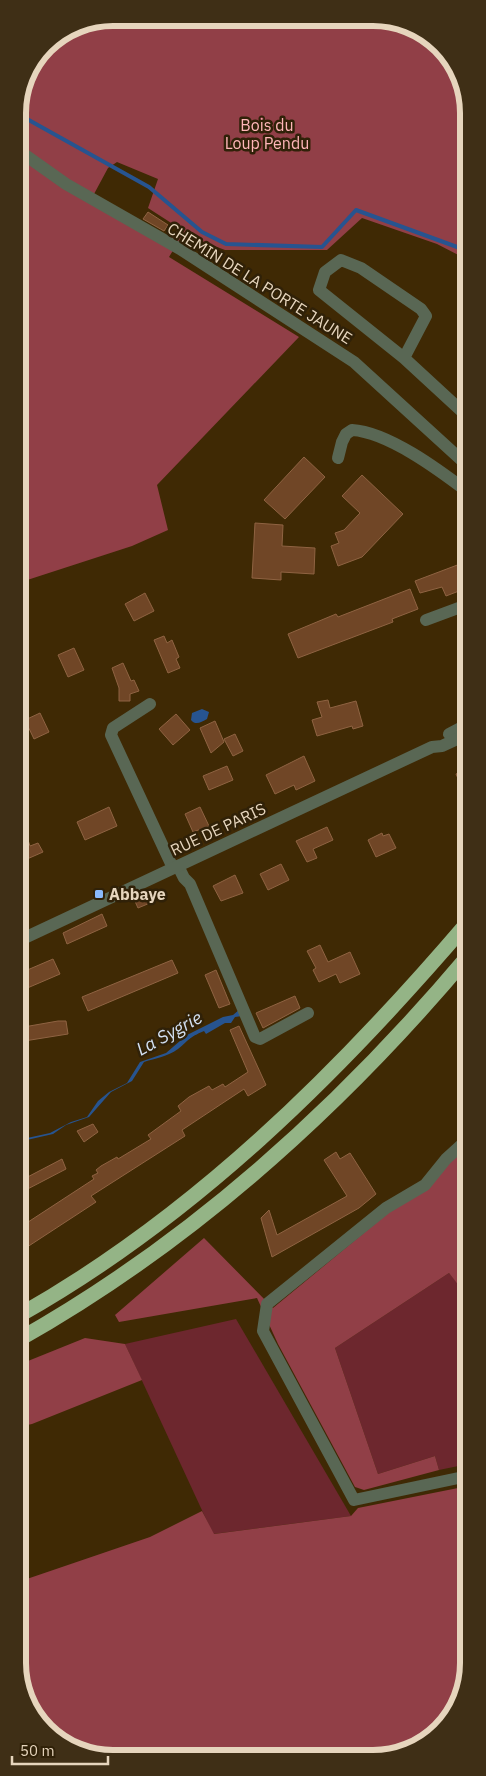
<svg xmlns="http://www.w3.org/2000/svg" width="486" height="1776" viewBox="0 0 486 1776" font-family="'IBM Plex Sans',sans-serif">
<rect width="100%" height="100%" fill="#3f2904"/>
<g fill="#6d272e">
<path d="M 449,1273 L 464,1291 L 468,1289 L 468,1464 L 439,1470 L 435,1456 L 378,1474 L 335,1348 Z"/>
<path d="M 236,1319 L 351,1516 L 213,1534 L 125,1344 Z"/>
</g>
<g fill="#913f47" fill-rule="evenodd">
<path d="M 113,18 L 397,21 L 445,50 L 468,100 L 468,260 L 437,244 L 362,218 L 327,250 L 225,250 L 183,234 L 169,257 L 299,337 L 157,485 L 168,530 L 132,546 L 18,583 L 18,107 L 46,45 L 77,25 ZM 117,162 L 158,179 L 148,208 L 179,228 L 170,241 L 94,194 L 108,168 Z"/>
<path d="M 468,1147 L 468,1289 L 463,1291 L 449,1273 L 335,1348 L 378,1474 L 435,1456 L 439,1470 L 364,1490 L 355,1487 L 278,1344 L 257,1298 L 119,1322 L 115,1315 L 204,1238 L 273,1308 Z"/>
<path d="M 85,1338 L 125,1344 L 142,1380 L 32,1424 L 18,1427 L 18,1365 Z"/>
<path d="M 468,1486 L 468,1669 L 445,1726 L 386,1758 L 94,1757 L 45,1730 L 18,1676 L 18,1582 L 150,1537 L 202,1511 L 214,1534 L 351,1516 L 358,1508 Z"/>
</g>
<g fill="#275490">
<path d="M 202,709 L 209,712 L 207,719 C 201,722 196,726 191,720 L 192,713 Z"/>
<path d="M 239,1010 L 242,1016 L 235,1017 L 231,1023 L 225,1023 L 206,1034 L 204,1031 C 188,1038 190,1039 178,1049 C 167,1057 156,1058 144,1062 L 132,1081 L 111,1092 L 89,1117 L 66,1125 L 53,1134 L 18,1142 L 18,1140 L 50,1133 L 71,1122 L 87,1117 L 98,1101 L 109,1092 L 127,1083 L 140,1062 L 166,1053 L 187,1035 L 223,1017 L 233,1015 Z"/>
</g>
<g fill="none" stroke-linecap="round" stroke-linejoin="round">
<path stroke="#275490" stroke-width="4" d="M 18,114 L 149,187 L 202,232 L 226,244 L 322,247 L 356,210 L 468,251"/>
</g>
<g fill="#704626" stroke="#8f6342">
<path d="M 148,212 L 168,225 L 164,231 L 143,219 Z"/>
<path d="M 304,457 L 325,477 L 285,519 L 264,500 Z"/>
<path d="M 362,475 L 403,514 L 362,557 L 338,566 L 331,546 L 339,543 L 335,533 L 344,530 L 360,513 L 342,496 Z"/>
<path d="M 255,523 L 283,525 L 282,546 L 315,548 L 314,574 L 281,572 L 281,580 L 252,578 Z"/>
<path d="M 460,564 L 466,583 L 459,591 L 446,596 L 442,587 L 420,593 L 415,581 Z"/>
<path d="M 410,589 L 418,609 L 392,619 L 393,622 L 298,658 L 288,634 L 336,614 L 338,617 Z"/>
<path d="M 145,593 L 154,611 L 134,621 L 125,604 Z"/>
<path d="M 164,636 L 167,643 L 172,640 L 179,657 L 176,659 L 180,668 L 168,673 L 154,640 Z"/>
<path d="M 74,648 L 84,670 L 68,677 L 58,655 Z"/>
<path d="M 123,663 L 131,681 L 134,680 L 139,691 L 130,694 L 130,701 L 119,701 L 119,688 L 112,668 Z"/>
<path d="M 328,700 L 330,708 L 356,701 L 363,726 L 353,729 L 352,726 L 317,736 L 312,720 L 322,717 L 317,702 Z"/>
<path d="M 40,713 L 49,732 L 34,739 L 25,720 Z"/>
<path d="M 176,714 L 190,730 L 173,745 L 159,729 Z"/>
<path d="M 215,721 L 224,742 L 211,753 L 200,728 Z"/>
<path d="M 235,734 L 243,751 L 233,756 L 224,739 Z"/>
<path d="M 304,756 L 315,781 L 296,790 L 294,785 L 275,794 L 266,775 Z"/>
<path d="M 227,766 L 233,780 L 209,790 L 203,776 Z"/>
<path d="M 468,768 L 468,801 L 456,774 Z"/>
<path d="M 109,807 L 117,826 L 85,840 L 77,822 Z"/>
<path d="M 200,807 L 209,826 L 193,832 L 185,814 Z"/>
<path d="M 327,827 L 333,840 L 313,849 L 317,858 L 307,862 L 296,841 Z"/>
<path d="M 382,833 L 383,836 L 389,834 L 396,848 L 376,857 L 368,840 Z"/>
<path d="M 28,840 L 30,846 L 38,843 L 43,852 L 18,863 L 18,844 Z"/>
<path d="M 281,864 L 289,880 L 268,890 L 260,874 Z"/>
<path d="M 235,875 L 243,893 L 221,901 L 213,886 Z"/>
<path d="M 146,894 L 150,903 L 138,908 L 134,899 Z"/>
<path d="M 102,914 L 107,926 L 67,944 L 63,933 Z"/>
<path d="M 320,945 L 328,962 L 350,952 L 360,974 L 340,983 L 336,974 L 319,982 L 313,970 L 316,968 L 307,951 Z"/>
<path d="M 53,959 L 60,974 L 18,992 L 18,974 Z"/>
<path d="M 172,960 L 178,973 L 88,1011 L 82,997 Z"/>
<path d="M 216,970 L 230,1004 L 219,1008 L 205,975 Z"/>
<path d="M 295,996 L 300,1008 L 263,1028 L 256,1013 Z"/>
<path d="M 58,1021 L 66,1021 L 68,1034 L 18,1042 L 18,1028 Z"/>
<path d="M 239,1026 L 266,1085 L 248,1096 L 244,1089 L 182,1130 L 185,1136 L 91,1196 L 96,1202 L 18,1253 L 18,1234 L 25,1230 L 22,1226 L 94,1179 L 92,1176 L 98,1173 L 96,1170 L 101,1166 L 117,1157 L 118,1159 L 151,1139 L 148,1135 L 181,1111 L 178,1106 L 189,1097 L 209,1086 L 212,1090 L 223,1084 L 225,1087 L 248,1072 L 230,1030 Z"/>
<path d="M 93,1124 L 98,1132 L 84,1142 L 77,1131 Z"/>
<path d="M 336,1152 L 340,1159 L 350,1153 L 376,1194 L 359,1208 L 272,1257 L 261,1218 L 269,1210 L 277,1235 L 347,1196 L 324,1160 Z"/>
<path d="M 62,1159 L 66,1169 L 18,1194 L 18,1182 Z"/>
</g>
<g fill="none" stroke-linecap="round" stroke-linejoin="round">
<g stroke="#596754" stroke-width="12">
<path d="M 18,150 L 66,184 L 180,249 L 354,362 L 468,466"/>
<path d="M 404,358 L 426,316 L 421,309 L 361,268 L 341,260 L 325,272 L 319,290 L 404,358 L 468,417"/>
<path d="M 338,458 L 342,442 L 346,434 L 352,430 C 388,432 439,470 468,492"/>
<path d="M 426,620 L 461,607 L 468,601"/>
<path d="M 150,704 L 113,728 L 111,735 L 173,868"/>
<path d="M 449,734 L 468,724"/>
<path d="M 178,866 L 184,878 L 190,884 L 255,1037 L 260,1039 L 308,1013"/>
<path d="M 18,941 L 432,747 L 442,746 L 468,734"/>
<path d="M 468,1139 L 446,1159 L 425,1185 L 386,1208 L 267,1304 L 263,1331 L 354,1500 L 468,1476"/>
</g>
<g stroke="#94b486" stroke-width="15">
<path d="M 18,1316 C 194,1217 338,1074 468,922"/>
<path d="M 18,1340 C 192,1242 340,1108 468,956"/>
</g>
</g>
<rect fill="#8abafc" stroke="#302108" stroke-width="2" x="94" y="889" width="10" height="10" rx="2.5"/>
<g text-anchor="middle" dominant-baseline="central" stroke-width="5" stroke-linejoin="round" paint-order="stroke">
<g font-size="16" fill="#ffb6b9" stroke="#302108">
<text x="267" y="125">Bois du<tspan x="267" dy="18">Loup Pendu</tspan></text>
</g>
<g font-size="16" fill="#e6d5bd" stroke="#302108">
<text transform="translate(260 283) rotate(32)">CHEMIN DE LA PORTE JAUNE</text>
<text transform="translate(218 829) rotate(-25)">RUE DE PARIS</text>
</g>
<g font-size="16" font-weight="bold" fill="#e6d5bd" stroke="#302108" text-anchor="start">
<text x="109" y="894">Abbaye</text>
</g>
<g font-size="18" font-style="italic" fill="#d3e0f2" stroke="#302108">
<text transform="translate(169 1033) rotate(-29)">La Sygrie</text>
</g>
</g>
<path d="M0 0H486V1776H0ZM113 26H373A87 87 0 0 1 460 113V1663A87 87 0 0 1 373 1750H113A87 87 0 0 1 26 1663V113A87 87 0 0 1 113 26Z" fill="#3f2f16" fill-rule="evenodd"/>
<path fill="none" stroke="#e6d5bd" stroke-width="6" d="M113 26H373A87 87 0 0 1 460 113V1663A87 87 0 0 1 373 1750H113A87 87 0 0 1 26 1663V113A87 87 0 0 1 113 26Z"/>
<path d="M12 1756v8h96v-8" fill="none" stroke="#e6d5bd" stroke-width="2.5"/>
<text x="20" y="1756" font-size="15" fill="#e6d5bd" stroke="#302108" stroke-width="4" paint-order="stroke">50 m</text>
</svg>
